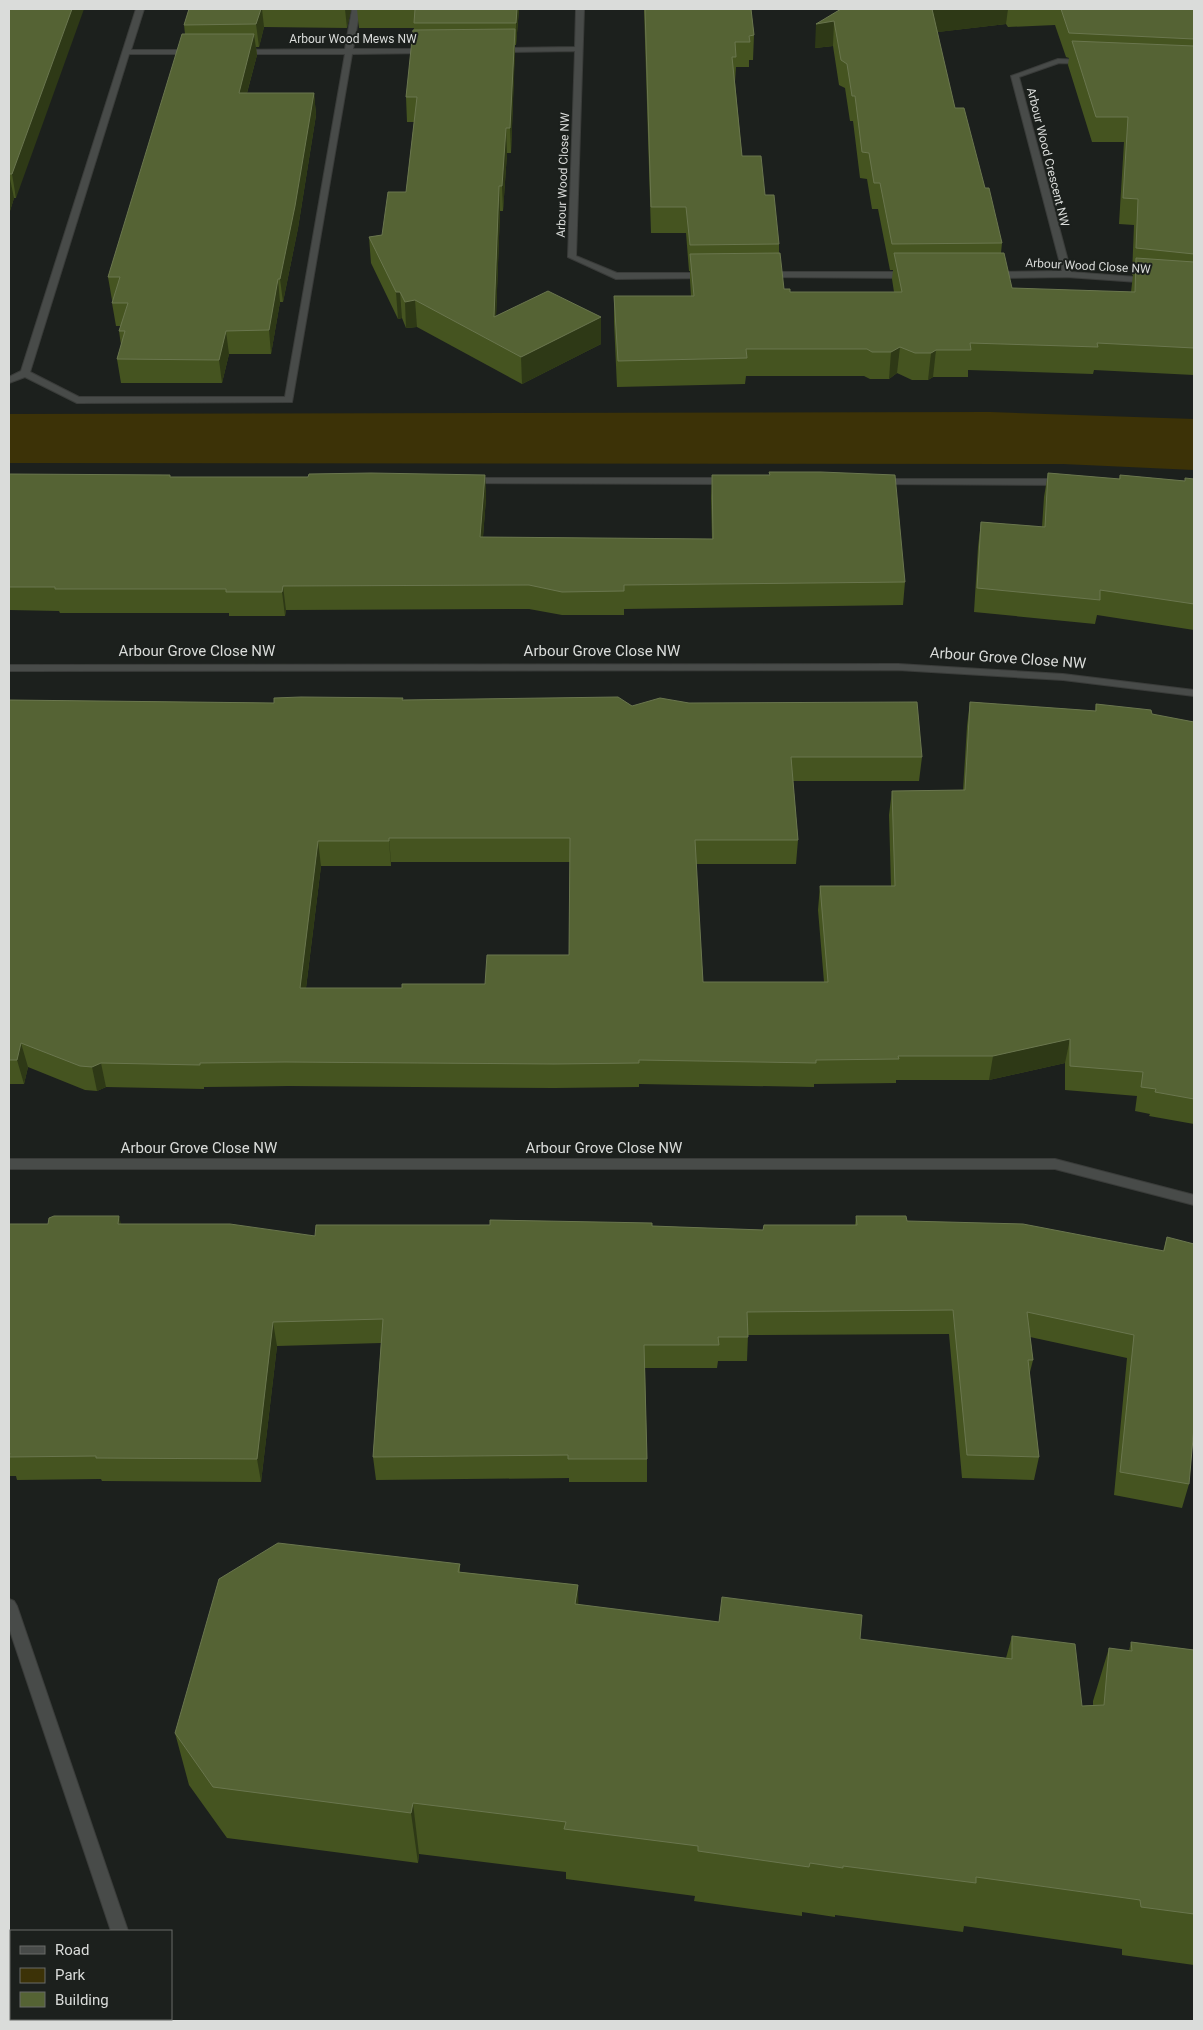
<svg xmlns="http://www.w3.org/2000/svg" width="1203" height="2030" viewBox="0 0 1203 2030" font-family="Roboto,sans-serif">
<rect width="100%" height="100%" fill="#1c201d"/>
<path fill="#3c3207" d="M 990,412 L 1194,419 L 1194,470 L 1063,464 L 9,463 L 9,414 Z"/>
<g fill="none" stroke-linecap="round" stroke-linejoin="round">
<defs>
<g id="minor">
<path d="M 136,9 L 144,9 L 131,50 L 192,50 L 196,52 L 192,54 L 129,54 L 30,372 L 79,397 L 285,397 L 345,54 L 240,54 L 236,52 L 240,50 L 345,49 L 352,9 L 360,9 L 353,49 L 427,49 L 431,51 L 427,53 L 352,54 L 292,402 L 77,403 L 25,377 L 9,383 L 9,377 L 21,371 Z"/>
<path d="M 576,9 L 584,9 L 576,256 L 617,273 L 707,273 L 711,276 L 710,278 L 616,279 L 568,257 L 575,51 L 500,52 L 496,50 L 500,48 L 575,47 Z"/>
<path d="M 1058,59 L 1085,60 L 1089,62 L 1085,64 L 1059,63 L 1019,77 L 1071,272 L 1149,278 L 1152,279 L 1152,283 L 1067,277 L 992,278 L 988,275 L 992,272 L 1062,271 L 1011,76 Z"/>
<path d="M 767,272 L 910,272 L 914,275 L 910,278 L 764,277 L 764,273 Z"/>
<path d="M 469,478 L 729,478 L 734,481 L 729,484 L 466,483 L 466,479 Z"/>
<path d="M 879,479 L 1064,479 L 1069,482 L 1064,485 L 876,484 L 876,480 Z"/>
<path d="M 898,664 L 1063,674 L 1194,690 L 1194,696 L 1063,680 L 898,670 L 9,671 L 9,665 Z"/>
<path d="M 9,1159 L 1055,1159 L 1194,1195 L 1194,1205 L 1055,1169 L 9,1169 Z"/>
<path d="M 9,1599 L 14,1601 L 17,1606 L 128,1931 L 111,1931 L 9,1628 Z"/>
<path d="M 141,2019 L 159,2019 L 160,2021 L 142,2021 Z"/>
</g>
</defs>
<use href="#minor" stroke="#3a3c3a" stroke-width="2"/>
<use href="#minor" fill="#484b49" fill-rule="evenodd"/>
</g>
<g fill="#455420" fill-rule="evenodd">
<path d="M 9,9 L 16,198 L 14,198 L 9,214 Z"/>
<path d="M 189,9 L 351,9 L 347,28 L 264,27 L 259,47 L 256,47 L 257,55 L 247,93 L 314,93 L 316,115 L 298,228 L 283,302 L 280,302 L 271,354 L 229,354 L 222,383 L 121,383 L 117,359 L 121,345 L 119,331 L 121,326 L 116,326 L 112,303 L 113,300 L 112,300 L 108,277 L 185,34 L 184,25 Z"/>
<path d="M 357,9 L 519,9 L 516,45 L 515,45 L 511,153 L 507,153 L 503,211 L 500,211 L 496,316 L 601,344 L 522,384 L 417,327 L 406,328 L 402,318 L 398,319 L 371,263 L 369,237 L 382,235 L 406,192 L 414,122 L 407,122 L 406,97 L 414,28 L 359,28 Z"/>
<path d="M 644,9 L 751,9 L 754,35 L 753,60 L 749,60 L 749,67 L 736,67 L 735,82 L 742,156 L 765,195 L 779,244 L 779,253 L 784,289 L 790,292 L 894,292 L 892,279 L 893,270 L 890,270 L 878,209 L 872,209 L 867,179 L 860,178 L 853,121 L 850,121 L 845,88 L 839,85 L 833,46 L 815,48 L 841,9 L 1194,9 L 1194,378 L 1194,375 L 1094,370 L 1093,374 L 968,370 L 968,377 L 933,377 L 928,380 L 912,380 L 897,373 L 889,379 L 870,379 L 864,376 L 746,376 L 745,384 L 617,387 L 614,322 L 614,296 L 691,296 L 690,280 L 690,271 L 689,271 L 686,233 L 651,233 ZM 1006,24 L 1008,27 L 1055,25 L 1066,57 L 1069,58 L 1068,65 L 1092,142 L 1124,142 L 1119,224 L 1134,225 L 1132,275 L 1133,275 L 1131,292 L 1012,288 L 1001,253 L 1002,243 L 985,188 L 955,108 L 937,32 Z"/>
<path d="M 1048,473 L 1119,479 L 1120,475 L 1185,481 L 1194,479 L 1194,630 L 1097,615 L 1095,624 L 974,612 L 978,547 L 981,522 L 1042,527 L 1044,497 Z"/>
<path d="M 9,474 L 170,477 L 308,477 L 485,475 L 486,498 L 483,537 L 712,539 L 711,498 L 712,475 L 905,582 L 903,605 L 624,609 L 624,615 L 562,615 L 529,609 L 286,610 L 285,616 L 229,616 L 229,613 L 60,613 L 59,611 L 9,610 Z"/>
<path d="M 9,700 L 274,703 L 403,700 L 632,706 L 922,757 L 919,781 L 793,781 L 798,840 L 796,864 L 696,864 L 703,982 L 824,982 L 818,910 L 820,886 L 891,886 L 889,815 L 892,791 L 963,790 L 967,726 L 970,702 L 1095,711 L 1096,704 L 1194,722 L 1194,1124 L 1149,1116 L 1150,1114 L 1135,1111 L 1137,1096 L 1065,1090 L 1065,1063 L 989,1080 L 896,1080 L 896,1083 L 814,1084 L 814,1087 L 639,1084 L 639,1087 L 554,1088 L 289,1086 L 204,1087 L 204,1089 L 106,1087 L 97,1091 L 85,1090 L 28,1067 L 24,1084 L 9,1084 ZM 391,862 L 570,862 L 569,955 L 485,984 L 402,988 L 306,988 L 321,866 L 391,866 Z"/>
<path d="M 856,1216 L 907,1221 L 1163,1251 L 1167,1237 L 1189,1484 L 1182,1508 L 1114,1495 L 1127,1358 L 1030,1337 L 1033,1360 L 1029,1376 L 1039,1457 L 1034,1480 L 962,1478 L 949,1334 L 748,1335 L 747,1361 L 718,1361 L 717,1368 L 645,1368 L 647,1459 L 647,1482 L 569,1482 L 569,1478 L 376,1480 L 373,1457 L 381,1343 L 277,1346 L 261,1482 L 102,1481 L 101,1479 L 17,1480 L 16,1476 L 9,1476 L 9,1224 L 121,1224 L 315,1236 L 652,1226 L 763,1230 L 855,1225 Z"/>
<path d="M 460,1564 L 460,1572 L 578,1585 L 578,1605 L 1006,1658 L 1012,1636 L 1082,1706 L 1093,1705 L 1093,1701 L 1109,1648 L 1129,1651 L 1131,1642 L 1194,1650 L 1194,1965 L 1122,1955 L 1122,1949 L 964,1926 L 963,1932 L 835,1915 L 835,1917 L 802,1912 L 802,1916 L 694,1901 L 695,1896 L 566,1879 L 566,1872 L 419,1854 L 418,1863 L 227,1838 L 189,1785 L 175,1733 Z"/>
</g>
<g fill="#2e3916">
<path d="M 72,9 L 84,9 L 16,198 L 12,174 Z"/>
<path d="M 261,9 L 262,9 L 264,27 L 259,47 L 256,24 Z"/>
<path d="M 345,9 L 351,9 L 347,28 Z"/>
<path d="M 517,9 L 519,9 L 516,45 L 516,23 Z"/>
<path d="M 932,9 L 1008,9 L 1006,24 L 930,33 Z"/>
<path d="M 834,21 L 833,46 L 815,48 L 816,24 Z"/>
<path d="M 515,29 L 515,53 L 511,153 L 510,128 Z"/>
<path d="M 254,34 L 257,55 L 241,115 L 239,93 Z"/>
<path d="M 314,93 L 316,115 L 298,228 L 283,302 L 280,279 Z"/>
<path d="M 506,128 L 507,153 L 503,211 L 502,186 Z"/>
<path d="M 9,174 L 14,198 L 9,214 Z"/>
<path d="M 499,186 L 500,211 L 495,344 L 494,317 Z"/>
<path d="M 278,279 L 280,302 L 271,354 L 269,330 Z"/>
<path d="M 396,292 L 400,292 L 402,318 L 398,319 Z"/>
<path d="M 415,300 L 417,327 L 406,328 L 405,302 Z"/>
<path d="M 601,317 L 601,344 L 522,384 L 521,357 Z"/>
<path d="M 226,331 L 229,354 L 222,383 L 219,360 Z"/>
<path d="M 900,347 L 897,373 L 889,379 L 891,352 Z"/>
<path d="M 936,350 L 933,377 L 928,380 L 931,353 Z"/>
<path d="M 485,475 L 486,498 L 481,561 L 480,537 Z"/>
<path d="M 283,586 L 286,610 L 285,616 L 282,592 Z"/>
<path d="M 389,838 L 391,862 L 391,866 L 389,841 Z"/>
<path d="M 318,841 L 321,866 L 303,1012 L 300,988 Z"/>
<path d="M 1070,1039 L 1065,1063 L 989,1080 L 993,1056 Z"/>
<path d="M 21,1043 L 28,1067 L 24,1084 L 17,1060 Z"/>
<path d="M 101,1063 L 106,1087 L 97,1091 L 92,1067 Z"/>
<path d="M 119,1216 L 125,1240 L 118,1224 Z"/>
<path d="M 273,1322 L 277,1346 L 261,1482 L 257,1459 Z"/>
<path d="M 578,1585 L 579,1639 L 575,1604 Z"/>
<path d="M 413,1803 L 419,1854 L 418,1863 L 411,1813 Z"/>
</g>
<g fill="#556334" stroke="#6a764e" fill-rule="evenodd">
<path d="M 9,9 L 72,9 L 12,174 L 9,174 L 9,176 Z"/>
<path d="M 189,9 L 261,9 L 256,24 L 184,25 Z"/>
<path d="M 415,9 L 517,9 L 516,23 L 414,23 Z"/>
<path d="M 645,9 L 751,9 L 754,35 L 749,36 L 750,42 L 735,42 L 736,57 L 732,57 L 742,156 L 761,156 L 765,195 L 774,195 L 779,244 L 690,245 L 686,207 L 651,207 Z"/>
<path d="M 841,9 L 936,9 L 932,9 L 955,108 L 964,108 L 985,188 L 989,188 L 1002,243 L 892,244 L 880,183 L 874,183 L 869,153 L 862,152 L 855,96 L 852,96 L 847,64 L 841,60 L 834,21 L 816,24 Z"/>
<path d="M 1061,9 L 1194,9 L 1194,39 L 1069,33 Z"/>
<path d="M 515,29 L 510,128 L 506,128 L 502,186 L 499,186 L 494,317 L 548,291 L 601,317 L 521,357 L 415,300 L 405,302 L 400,292 L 396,292 L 369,237 L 382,235 L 388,192 L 406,192 L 417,97 L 406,97 L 413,30 Z"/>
<path d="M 182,34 L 254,34 L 239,93 L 314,93 L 295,206 L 280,279 L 278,279 L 269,330 L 226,331 L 219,360 L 117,359 L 125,331 L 119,331 L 128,303 L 112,303 L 120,277 L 108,277 Z"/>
<path d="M 1072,41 L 1194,46 L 1194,254 L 1136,248 L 1138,199 L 1123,198 L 1128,117 L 1096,117 Z"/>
<path d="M 780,253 L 784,289 L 790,289 L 790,292 L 902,292 L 894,253 L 1004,253 L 1012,288 L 1135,292 L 1136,258 L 1194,262 L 1194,348 L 1097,343 L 1098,347 L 970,343 L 971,350 L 936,350 L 931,353 L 915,353 L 900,347 L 891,352 L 872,352 L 867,349 L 746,349 L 747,358 L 618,361 L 614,296 L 694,296 L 690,254 Z"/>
<path d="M 769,472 L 821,472 L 895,475 L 905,582 L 624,585 L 624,591 L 562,592 L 529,585 L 283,586 L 282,592 L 226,592 L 226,589 L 55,589 L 55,587 L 9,587 L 9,474 L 170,475 L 170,477 L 308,477 L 309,474 L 371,473 L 485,475 L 480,537 L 713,539 L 712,475 L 770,475 Z"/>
<path d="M 1048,473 L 1120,479 L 1120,475 L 1185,481 L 1185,478 L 1194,479 L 1194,604 L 1100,590 L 1100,600 L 977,588 L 981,522 L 1045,527 Z"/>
<path d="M 301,697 L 403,698 L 402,700 L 618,697 L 632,706 L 660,698 L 689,703 L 917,702 L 922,757 L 791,757 L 798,840 L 695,840 L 703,982 L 828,982 L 820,886 L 895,886 L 892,791 L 965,790 L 970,702 L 1096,711 L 1096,704 L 1151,710 L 1152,714 L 1194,722 L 1194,1099 L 1155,1092 L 1156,1089 L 1141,1087 L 1143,1072 L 1070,1066 L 1070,1039 L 993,1056 L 898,1056 L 899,1059 L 816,1060 L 816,1063 L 639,1060 L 639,1063 L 554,1064 L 285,1062 L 200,1063 L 200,1065 L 101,1063 L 92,1067 L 80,1066 L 21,1043 L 17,1060 L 9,1060 L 9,700 L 274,703 L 274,698 ZM 389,838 L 570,838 L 569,955 L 487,955 L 485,984 L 402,984 L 402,988 L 300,988 L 318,841 L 389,841 Z"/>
<path d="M 54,1216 L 119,1216 L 118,1224 L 230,1224 L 315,1236 L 316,1225 L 490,1225 L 490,1220 L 652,1223 L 652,1226 L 763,1230 L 764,1225 L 857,1225 L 856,1216 L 906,1216 L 907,1221 L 1023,1224 L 1164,1251 L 1167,1237 L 1194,1244 L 1194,1427 L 1189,1484 L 1120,1472 L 1134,1335 L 1027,1312 L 1033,1360 L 1028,1360 L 1039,1457 L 967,1455 L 953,1310 L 747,1312 L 748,1337 L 718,1337 L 719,1345 L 644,1345 L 647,1459 L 568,1459 L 568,1455 L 373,1457 L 383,1319 L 273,1322 L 257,1459 L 96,1458 L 96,1456 L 9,1457 L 10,1453 L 9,1453 L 9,1224 L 48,1224 L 49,1218 Z"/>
<path d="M 278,1543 L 460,1564 L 458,1572 L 578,1585 L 575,1604 L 719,1622 L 722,1597 L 862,1615 L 860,1639 L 1012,1659 L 1012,1636 L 1075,1644 L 1082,1706 L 1104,1705 L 1109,1648 L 1132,1651 L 1131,1642 L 1194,1650 L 1194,1914 L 1141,1907 L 1140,1900 L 976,1877 L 976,1883 L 843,1866 L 843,1868 L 810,1863 L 809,1867 L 698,1851 L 698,1846 L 564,1829 L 566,1822 L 413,1803 L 411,1813 L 213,1787 L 175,1733 L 219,1579 Z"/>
</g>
<g text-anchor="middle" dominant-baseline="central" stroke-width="4" stroke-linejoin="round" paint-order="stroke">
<g font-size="12" fill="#dadcda" stroke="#1c201d">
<text x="353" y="39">Arbour Wood Mews NW</text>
<text transform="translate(1048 157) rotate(76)">Arbour Wood Crescent NW</text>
<text transform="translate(563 175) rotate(-88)">Arbour Wood Close NW</text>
<text transform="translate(1088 266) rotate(3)">Arbour Wood Close NW</text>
</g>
<g font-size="15" fill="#dadcda" stroke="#1c201d">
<text x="197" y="651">Arbour Grove Close NW</text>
<text x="602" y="651">Arbour Grove Close NW</text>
<text transform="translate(1008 658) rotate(4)">Arbour Grove Close NW</text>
<text x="199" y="1148">Arbour Grove Close NW</text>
<text x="604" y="1148">Arbour Grove Close NW</text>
</g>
</g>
<rect width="1203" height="2030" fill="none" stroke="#dadcda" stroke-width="20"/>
<rect x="10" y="1930" width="162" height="90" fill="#1c201d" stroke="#686b69"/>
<rect x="20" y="1946" width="25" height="8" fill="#484b49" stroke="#686b69"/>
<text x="55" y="1955" font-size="15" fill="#dadcda">Road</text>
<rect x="20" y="1968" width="25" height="15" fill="#3c3207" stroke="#686b69"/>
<text x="55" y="1980" font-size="15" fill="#dadcda">Park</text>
<rect x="20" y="1992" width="25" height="15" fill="#556334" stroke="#686b69"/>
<text x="55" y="2005" font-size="15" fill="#dadcda">Building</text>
</svg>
